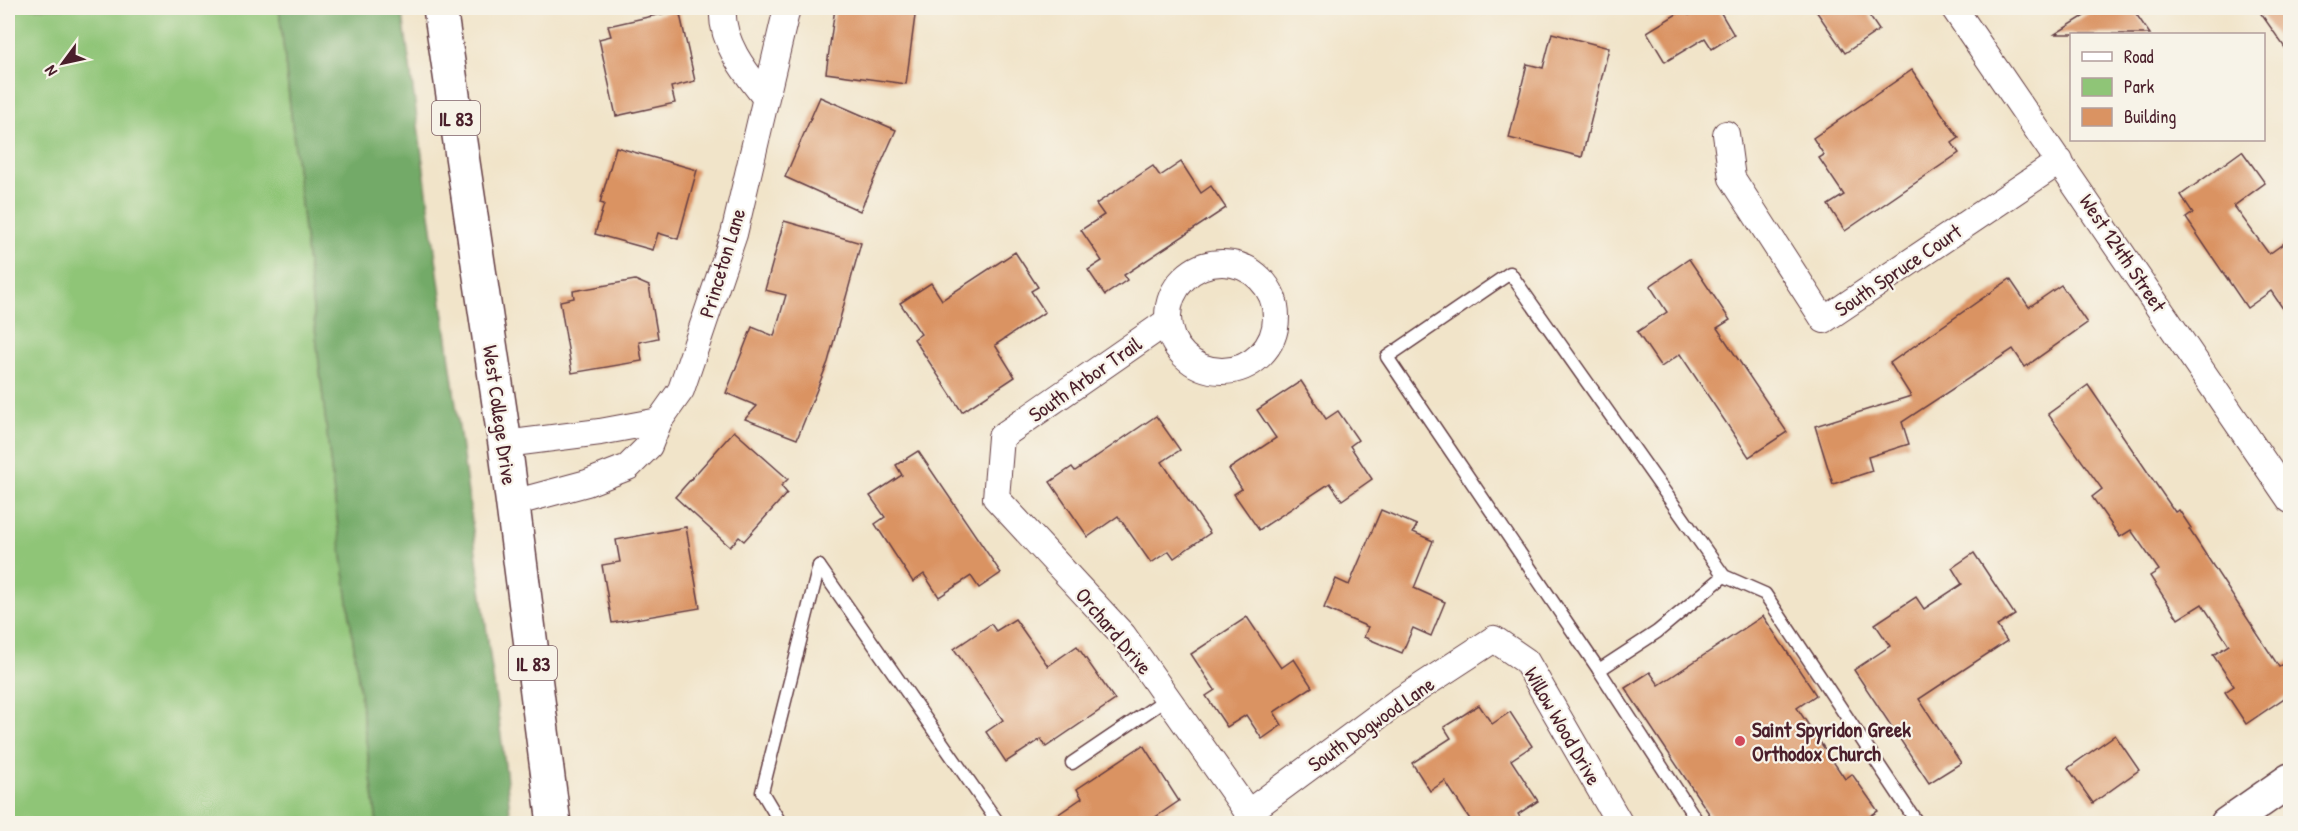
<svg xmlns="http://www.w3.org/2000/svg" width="2298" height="831" viewBox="0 0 2298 831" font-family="'Patrick Hand',sans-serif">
<rect width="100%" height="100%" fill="#f7f3e8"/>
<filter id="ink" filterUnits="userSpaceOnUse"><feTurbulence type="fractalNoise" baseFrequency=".0167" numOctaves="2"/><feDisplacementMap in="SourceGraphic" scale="12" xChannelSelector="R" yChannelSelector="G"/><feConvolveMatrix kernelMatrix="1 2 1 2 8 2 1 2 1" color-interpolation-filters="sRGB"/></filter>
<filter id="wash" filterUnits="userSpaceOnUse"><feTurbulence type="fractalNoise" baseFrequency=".008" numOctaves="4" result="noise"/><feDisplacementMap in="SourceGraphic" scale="24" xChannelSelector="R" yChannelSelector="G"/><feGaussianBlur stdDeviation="1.35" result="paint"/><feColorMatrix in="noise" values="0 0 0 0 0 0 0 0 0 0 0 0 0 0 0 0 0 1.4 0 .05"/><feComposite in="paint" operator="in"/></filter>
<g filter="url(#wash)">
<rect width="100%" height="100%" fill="#f1e4c9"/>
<path fill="#8fc577" stroke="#6c7251" stroke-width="1.5" d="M 8,8 L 279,8 L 334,495 L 377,823 L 8,823 Z"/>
<path fill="#73aa68" stroke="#5e644a" stroke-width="1.5" d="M 279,8 L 402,8 L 506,773 L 511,823 L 377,823 L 334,495 Z"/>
<g id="blocks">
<g fill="#da9362">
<path d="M 835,8 L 916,8 L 906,84 L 826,73 Z"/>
<path d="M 1702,8 L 1718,8 L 1734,35 L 1712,49 L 1705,38 L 1665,62 L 1647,32 L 1685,9 L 1689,15 Z"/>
<path d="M 1814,8 L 1864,8 L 1879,30 L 1845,53 Z"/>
<path d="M 2097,8 L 2132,8 L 2150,34 L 2055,34 Z"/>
<path d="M 2257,8 L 2290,8 L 2290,55 Z"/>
<path d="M 679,10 L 695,81 L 671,87 L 675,103 L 616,116 L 599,39 L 611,36 L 608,26 Z"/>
<path d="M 1552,33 L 1609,48 L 1582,157 L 1509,138 L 1527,64 L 1543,68 Z"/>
<path d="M 1912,70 L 1959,138 L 1952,143 L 1959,153 L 1845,231 L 1828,205 L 1844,195 L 1819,158 L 1824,155 L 1813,138 Z"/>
<path d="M 820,97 L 896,130 L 860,211 L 785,177 Z"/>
<path d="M 616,147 L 697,170 L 678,239 L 658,233 L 653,250 L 595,234 L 604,204 L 600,203 Z"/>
<path d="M 2242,151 L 2265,183 L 2234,206 L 2269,254 L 2290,239 L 2290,319 L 2271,291 L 2247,308 L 2186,218 L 2193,213 L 2181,195 Z"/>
<path d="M 1181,162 L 1201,193 L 1211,186 L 1226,208 L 1124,275 L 1127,280 L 1105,295 L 1088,270 L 1102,261 L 1081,230 L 1104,215 L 1096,204 L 1153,166 L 1160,176 Z"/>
<path d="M 784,221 L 861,243 L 828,362 L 797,439 L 745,419 L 757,406 L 726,393 L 752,327 L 774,336 L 786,295 L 765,290 Z"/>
<path d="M 1015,252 L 1038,287 L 1031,291 L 1045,312 L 995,345 L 1015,377 L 962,412 L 914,339 L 921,334 L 900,303 L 931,283 L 942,300 Z"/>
<path d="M 1689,259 L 1730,320 L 1717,328 L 1787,432 L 1749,457 L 1680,354 L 1661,367 L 1637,332 L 1667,312 L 1650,286 Z"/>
<path d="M 2010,279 L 2029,307 L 2061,285 L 2087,323 L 2025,367 L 2013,349 L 1902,422 L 1909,444 L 1868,457 L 1872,471 L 1833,484 L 1815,426 L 1911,396 L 1890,363 Z"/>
<path d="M 635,280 L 649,286 L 658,338 L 639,342 L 642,361 L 572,373 L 560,301 L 574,298 L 573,291 Z"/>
<path d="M 1301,381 L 1326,419 L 1338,411 L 1358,440 L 1350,446 L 1372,479 L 1342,500 L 1330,483 L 1259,530 L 1234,494 L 1242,489 L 1229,469 L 1276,438 L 1257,410 Z"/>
<path d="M 2088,385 L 2175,512 L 2179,510 L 2191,528 L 2189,529 L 2279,667 L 2290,660 L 2290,694 L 2246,724 L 2225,692 L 2234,686 L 2213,655 L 2229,645 L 2202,604 L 2178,619 L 2150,576 L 2159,570 L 2131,530 L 2120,537 L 2092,497 L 2102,489 L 2048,414 Z"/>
<path d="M 1156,416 L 1180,450 L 1162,462 L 1210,533 L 1174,558 L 1169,551 L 1151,563 L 1118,516 L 1088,537 L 1050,482 L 1072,467 L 1075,471 Z"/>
<path d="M 734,431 L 788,479 L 781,486 L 787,493 L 744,541 L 739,537 L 730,547 L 675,497 Z"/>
<path d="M 918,451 L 1001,573 L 979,588 L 971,576 L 939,597 L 924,574 L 913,582 L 875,524 L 885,517 L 870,496 L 902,475 L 896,465 Z"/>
<path d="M 1381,510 L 1417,525 L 1413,532 L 1433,541 L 1414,588 L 1445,602 L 1431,636 L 1413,628 L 1402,653 L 1364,637 L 1368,627 L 1324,608 L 1336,579 L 1349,585 Z"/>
<path d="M 686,527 L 700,608 L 612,623 L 602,565 L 620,562 L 616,540 Z"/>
<path d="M 1974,553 L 2015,615 L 1997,626 L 2007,641 L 1919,699 L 1961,763 L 1929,783 L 1854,670 L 1890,646 L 1875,624 L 1916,597 L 1924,609 L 1962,584 L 1952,568 Z"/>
<path d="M 1763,616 L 1816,695 L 1797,708 L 1845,779 L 1852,774 L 1878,811 L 1870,816 L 1875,824 L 1716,824 L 1625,688 L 1650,672 L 1659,685 Z"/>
<path d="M 1247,617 L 1281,668 L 1294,659 L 1312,687 L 1274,712 L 1282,725 L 1262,739 L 1246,715 L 1227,727 L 1206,696 L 1215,690 L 1191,654 Z"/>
<path d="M 1015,619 L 1048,666 L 1077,646 L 1115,700 L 1046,747 L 1041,739 L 1006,762 L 986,732 L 1003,720 L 954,649 L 991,624 L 996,631 Z"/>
<path d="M 1479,705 L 1492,724 L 1510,712 L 1532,746 L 1511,760 L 1538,801 L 1518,814 L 1524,824 L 1473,824 L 1445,781 L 1430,791 L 1412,763 L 1451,738 L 1444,727 Z"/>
<path d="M 2115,735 L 2139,770 L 2093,803 L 2068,768 Z"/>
<path d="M 1143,745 L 1179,801 L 1145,824 L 1044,824 L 1082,798 L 1077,789 Z"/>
</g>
</g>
</g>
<g filter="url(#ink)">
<use href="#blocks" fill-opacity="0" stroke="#633d43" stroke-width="1.5"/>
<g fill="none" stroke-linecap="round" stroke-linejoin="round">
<defs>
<g id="lane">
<path d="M 819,566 L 999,824"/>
<path d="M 1599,670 L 1387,357 L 1510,273 L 1724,576 L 1765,594 L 1918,824"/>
<path d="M 1072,763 L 1168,698"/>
<path d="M 781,824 L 762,792 L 819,566"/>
<path d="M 1699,824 L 1599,670 L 1657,632 L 1724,576"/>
</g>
<g id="street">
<path d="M 723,8 C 720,41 745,72 765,97"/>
<path d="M 1954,8 L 2290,500"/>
<path d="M 1726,134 L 1732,178 L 1824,320 L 2060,161"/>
<circle cx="1222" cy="317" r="54"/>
<path d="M 1168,321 L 1001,437 L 996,498 L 1123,635 L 1256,824"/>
<path d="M 505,444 L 600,432 L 659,421"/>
<path d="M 513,503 L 587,483 L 628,467 L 649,446 L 659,421 L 681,390 L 734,234 L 787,8"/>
<path d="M 1249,812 L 1396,703 L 1494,639 L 1526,661 L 1620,824"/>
</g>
<path id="secondary" d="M 2227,824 L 2290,780"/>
<path id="primary" d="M 440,8 L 505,444 L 554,824"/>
</defs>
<use href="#lane" stroke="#633d43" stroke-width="15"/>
<use href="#street" stroke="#633d43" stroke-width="28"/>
<use href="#secondary" stroke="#633d43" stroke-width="36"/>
<use href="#primary" stroke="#633d43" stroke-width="36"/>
<use href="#lane" stroke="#fff" stroke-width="12"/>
<use href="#street" stroke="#fff" stroke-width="26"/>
<use href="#secondary" stroke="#fff" stroke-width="33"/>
<use href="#primary" stroke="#fff" stroke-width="33"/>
</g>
</g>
<circle fill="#d1495b" stroke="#f7f3e8" stroke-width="2" cx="1740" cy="741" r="6"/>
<g text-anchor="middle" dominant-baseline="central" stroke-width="4.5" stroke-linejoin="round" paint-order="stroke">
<g fill="#f7f3e8" stroke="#7e5f64" stroke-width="1.5">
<rect x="432" y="101" width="48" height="34" rx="4.5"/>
<rect x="509" y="646" width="48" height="34" rx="4.5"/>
</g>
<g font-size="20" font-weight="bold" fill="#4a1f2b">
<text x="456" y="118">IL 83</text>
<text x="533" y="663">IL 83</text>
</g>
<g font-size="21" fill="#4a1f2b" stroke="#f7f3e8">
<text transform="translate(2123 253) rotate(56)">West 124th Street</text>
<text transform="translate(722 263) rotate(-73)">Princeton Lane</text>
<text transform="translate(1898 270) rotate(-34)">South Spruce Court</text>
<text transform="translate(1085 379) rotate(-35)">South Arbor Trail</text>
<text transform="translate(500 415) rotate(82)">West College Drive</text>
<text transform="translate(1114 631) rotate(50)">Orchard Drive</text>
<text transform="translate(1371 724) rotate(-35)">South Dogwood Lane</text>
<text transform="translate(1563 726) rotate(60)">Willow Wood Drive</text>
</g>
<g font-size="21" font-weight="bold" fill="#4a1f2b" stroke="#f7f3e8" text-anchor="start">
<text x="1752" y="729">Saint Spyridon Greek<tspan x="1752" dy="24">Orthodox Church</tspan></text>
</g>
</g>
<rect width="2298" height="831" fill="none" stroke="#f7f3e8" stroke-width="30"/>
<rect x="2070" y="33" width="195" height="108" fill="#f7f3e8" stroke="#b29e9c" stroke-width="1.5"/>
<rect x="2082" y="52" width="30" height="9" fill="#ffffff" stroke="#b29e9c" stroke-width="1.5"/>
<text x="2124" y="63" font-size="18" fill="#4a1f2b">Road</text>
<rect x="2082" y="78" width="30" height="18" fill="#8fc577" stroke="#b29e9c" stroke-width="1.5"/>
<text x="2124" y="93" font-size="18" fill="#4a1f2b">Park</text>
<rect x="2082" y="108" width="30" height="18" fill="#da9362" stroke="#b29e9c" stroke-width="1.5"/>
<text x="2124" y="123" font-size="18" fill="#4a1f2b">Building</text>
<g transform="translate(63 63) rotate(237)" stroke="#f7f3e8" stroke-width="4.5" paint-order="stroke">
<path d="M0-4.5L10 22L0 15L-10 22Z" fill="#4a1f2b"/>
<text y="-9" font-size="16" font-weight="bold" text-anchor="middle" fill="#4a1f2b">N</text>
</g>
</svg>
